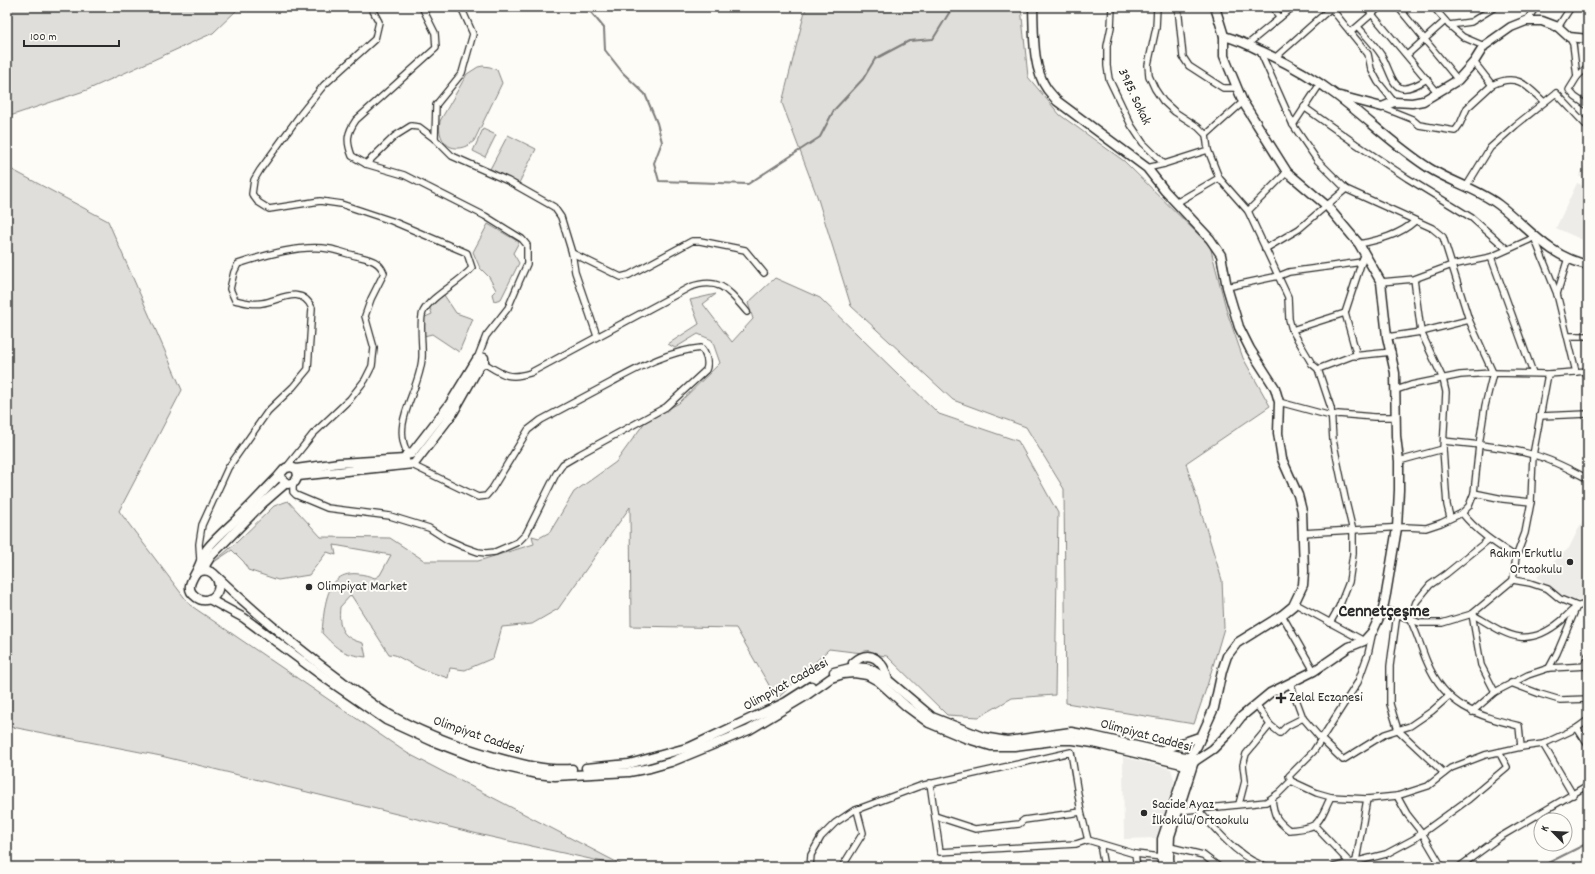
<svg xmlns="http://www.w3.org/2000/svg" width="1595" height="874" viewBox="0 0 1595 874" font-family="Dekko,sans-serif">
<rect width="100%" height="100%" fill="#fdfcf7"/>
<filter id="ink" filterUnits="userSpaceOnUse"><feTurbulence type="fractalNoise" baseFrequency=".025" numOctaves="2"/><feDisplacementMap in="SourceGraphic" scale="8" xChannelSelector="R" yChannelSelector="G"/><feConvolveMatrix kernelMatrix="1 2 1 2 8 2 1 2 1" color-interpolation-filters="sRGB"/></filter>
<g filter="url(#ink)">
<g fill="#edece8">
<path d="M 1588,161 L 1588,181 L 1579,176 Z"/>
<path d="M 1577,183 L 1588,188 L 1588,235 L 1585,241 L 1556,228 Z"/>
<path d="M 1588,510 L 1588,599 L 1571,600 L 1557,593 L 1537,577 L 1569,548 Z"/>
<path d="M 1123,757 L 1171,769 L 1174,779 L 1173,789 L 1156,838 L 1124,839 Z"/>
</g>
<g fill="#dfdeda" stroke="#858482">
<path d="M 7,7 L 240,7 L 213,33 L 87,90 L 7,117 Z"/>
<path d="M 806,7 L 1021,7 L 1028,77 L 1060,115 L 1124,161 L 1210,246 L 1227,312 L 1243,358 L 1270,406 L 1186,463 L 1222,580 L 1224,628 L 1207,686 L 1194,724 L 1066,703 L 1064,489 L 1026,427 L 953,400 L 851,306 L 817,196 L 782,103 Z"/>
<path d="M 483,66 L 490,67 L 497,70 L 502,83 L 474,141 C 455,157 436,144 440,121 L 467,74 L 478,67 Z"/>
<path d="M 483,129 L 496,135 L 485,157 L 473,151 Z"/>
<path d="M 508,135 L 536,149 L 519,183 L 490,169 Z"/>
<path d="M 7,167 L 108,221 L 182,390 L 119,511 L 190,605 L 407,753 L 626,867 L 482,835 L 161,756 L 7,726 Z"/>
<path d="M 488,224 L 519,242 L 513,253 L 519,263 L 501,299 L 494,301 L 492,294 L 496,290 L 489,277 L 480,268 L 473,252 Z"/>
<path d="M 775,278 L 820,298 L 939,414 L 1018,441 L 1058,513 L 1055,695 L 1012,698 L 979,717 L 947,715 L 887,656 L 829,649 L 777,699 L 736,628 L 631,626 L 630,507 L 558,609 L 532,624 L 502,627 L 493,658 L 465,670 L 450,668 L 448,678 L 421,669 L 395,655 L 389,654 L 351,595 L 340,607 C 338,628 342,638 363,643 L 366,657 C 342,654 338,650 322,633 C 325,597 328,561 375,578 L 380,575 L 391,555 L 334,545 L 336,555 L 327,552 L 309,575 L 278,580 L 248,570 L 244,562 L 232,550 L 214,562 L 237,542 L 274,506 L 288,501 L 321,537 L 390,538 L 425,561 L 478,561 L 534,544 L 532,536 L 539,538 L 550,532 L 574,492 L 616,462 L 645,422 L 679,403 L 720,363 L 712,340 L 698,334 L 675,348 L 668,344 L 699,324 L 690,300 L 716,294 L 703,304 L 732,342 L 753,319 L 748,303 Z"/>
<path d="M 444,295 L 456,313 L 473,319 L 459,352 L 432,334 L 424,336 L 423,318 L 432,314 L 429,306 Z"/>
</g>
<g fill="none" stroke-linecap="round" stroke-linejoin="round">
<g stroke="#7e7d7b" stroke-width="2">
<path d="M 589,7 L 590,11 L 604,28 L 605,50 L 623,73 L 645,94 L 657,123 L 662,142 L 654,163 L 659,181 L 748,184 L 820,137 L 834,110 L 863,79 L 875,59 L 909,41 L 933,39 L 949,13 L 959,7"/>
<path d="M 1540,867 L 1588,843"/>
</g>
<defs>
<g id="street">
<path d="M 371,7 L 379,22 L 375,39 L 324,85 L 300,115 L 260,170 L 254,180 L 252,194 L 258,202 L 269,209 L 320,201 L 341,204 L 392,221 L 467,253 L 472,268 C 459,283 431,296 423,312 C 419,320 423,347 422,358 C 420,391 390,422 408,454"/>
<path d="M 422,7 L 435,33 L 436,48 L 356,120 C 347,133 346,141 352,156 L 366,164 L 404,175 L 485,216 L 522,239 L 527,245 L 527,264 L 519,282 L 508,308 L 486,336 L 477,359"/>
<path d="M 1112,7 L 1111,27 L 1107,46 L 1107,66 L 1109,79 L 1131,125 L 1143,143 L 1164,164"/>
<path d="M 1157,7 L 1156,28 L 1148,65 L 1149,76 L 1155,89 L 1163,101 L 1175,112 L 1198,127 L 1206,135 L 1208,150 L 1219,178 L 1248,211 L 1288,297 L 1289,319 L 1292,330 L 1312,364 L 1318,369 L 1331,408 L 1333,440 L 1345,498 L 1353,531 L 1353,554 L 1349,582 L 1339,607 L 1330,623"/>
<path d="M 1178,7 L 1183,57 L 1189,66 L 1223,88 L 1237,88"/>
<path d="M 1274,7 L 1279,18"/>
<path d="M 1330,7 L 1368,54 L 1371,69 L 1378,82 L 1394,102"/>
<path d="M 1366,7 L 1438,93"/>
<path d="M 1398,7 L 1458,80"/>
<path d="M 1436,7 L 1436,10 L 1449,25 L 1463,37 L 1484,46"/>
<path d="M 1526,21 L 1536,7"/>
<path d="M 1449,25 L 1471,22 L 1495,7"/>
<path d="M 1358,27 C 1366,36 1375,45 1382,56 C 1395,80 1392,101 1427,79"/>
<path d="M 1558,27 L 1571,7"/>
<path d="M 1351,32 L 1380,7"/>
<path d="M 1569,37 L 1573,44 L 1577,77 L 1569,90 L 1575,97 L 1588,106"/>
<path d="M 1248,44 L 1293,7"/>
<path d="M 1260,51 L 1293,125 L 1317,160 L 1346,189 L 1432,228 L 1443,237 L 1469,320 L 1493,373 L 1485,406 L 1479,445 L 1474,493 L 1469,506 L 1462,513 L 1441,523 L 1426,528 L 1405,527 L 1302,533"/>
<path d="M 1407,55 L 1445,21"/>
<path d="M 1276,57 L 1331,8"/>
<path d="M 1474,62 L 1492,85 C 1517,72 1527,86 1544,102"/>
<path d="M 1577,77 L 1588,66"/>
<path d="M 1304,107 L 1356,144 L 1407,178 L 1472,218 L 1507,249"/>
<path d="M 1382,107 L 1412,119 L 1419,125 L 1455,131 L 1460,124 L 1467,108 L 1492,85"/>
<path d="M 1293,125 L 1320,84"/>
<path d="M 1206,135 L 1243,102"/>
<path d="M 435,139 L 436,105 L 462,73 L 473,34 L 461,7"/>
<path d="M 366,164 L 395,136 L 411,126 L 419,127 L 435,139 L 452,156 L 508,181 L 554,207 L 561,217 L 572,253 L 575,272 L 597,336"/>
<path d="M 1147,168 L 1164,164 L 1208,150"/>
<path d="M 1466,187 L 1490,148 L 1516,125 L 1556,93 L 1588,127"/>
<path d="M 1176,203 L 1219,178"/>
<path d="M 1248,211 L 1287,172"/>
<path d="M 1359,244 C 1379,240 1400,235 1415,221"/>
<path d="M 1265,249 L 1299,229 L 1346,189"/>
<path d="M 572,253 L 621,277 L 629,275 L 692,241 L 700,241 L 745,250 L 764,273"/>
<path d="M 1491,257 L 1533,373"/>
<path d="M 1414,279 L 1421,332 L 1443,379 L 1446,392 L 1443,449 L 1447,505 L 1450,517"/>
<path d="M 1381,282 L 1414,279 L 1452,265 L 1491,257 L 1529,240 L 1534,237 L 1557,294 L 1576,372"/>
<path d="M 1227,287 L 1279,276 L 1289,272 L 1362,262"/>
<path d="M 1557,294 L 1568,258"/>
<path d="M 1292,330 L 1345,313"/>
<path d="M 1568,336 L 1588,336"/>
<path d="M 1387,337 L 1421,332 L 1469,320"/>
<path d="M 1357,356 L 1345,313 L 1363,258"/>
<path d="M 484,363 C 502,374 508,380 530,373 L 690,287 C 720,276 729,291 747,312"/>
<path d="M 1318,369 L 1352,356 L 1392,352"/>
<path d="M 1396,390 L 1411,385 L 1460,375 L 1493,373 L 1548,374 L 1588,371"/>
<path d="M 1279,402 L 1331,416 L 1338,414 L 1374,417 L 1396,417"/>
<path d="M 1540,416 L 1588,414"/>
<path d="M 1444,441 C 1474,444 1505,447 1534,455 C 1553,460 1571,470 1588,479"/>
<path d="M 1399,461 L 1443,449"/>
<path d="M 293,483 L 293,492 L 296,495 L 327,508 L 390,516 L 429,528 L 446,539 L 464,547 L 478,552 L 486,553 L 495,552 L 518,542 L 526,534 L 556,474 L 563,464 L 580,454 L 666,407 L 706,370 C 709,363 706,353 701,348 C 669,351 640,367 612,382 C 588,395 565,407 541,420 L 528,430 L 492,489 L 486,496 L 478,497 L 412,465"/>
<path d="M 1474,493 L 1503,499 L 1531,502"/>
<path d="M 1462,513 C 1477,532 1496,544 1516,557"/>
<path d="M 1488,540 L 1446,574 L 1430,585 L 1416,602 L 1410,619 C 1417,633 1421,648 1427,662 C 1446,707 1476,715 1519,726 L 1521,747"/>
<path d="M 200,560 L 199,544 L 202,525 L 228,468 L 268,411 L 293,387 L 308,369 L 312,308 C 301,284 279,301 262,303 C 253,305 244,302 235,300 L 230,289 L 234,272 L 238,264 C 265,255 302,244 330,249 C 339,251 348,254 357,256 C 368,259 379,260 384,273 L 371,299 L 365,316 L 374,348 L 372,366 L 365,380 L 350,399 L 313,434 L 286,468"/>
<path d="M 1513,580 L 1530,583 L 1548,589 L 1560,599 L 1577,606 L 1557,653 L 1549,668"/>
<path d="M 1294,603 L 1364,641"/>
<path d="M 1383,609 L 1420,623 L 1442,623 L 1472,614 L 1513,580 L 1516,557 L 1525,533 L 1531,502 L 1533,455 L 1548,374"/>
<path d="M 1397,614 L 1390,666 L 1390,704 L 1398,730 L 1444,773"/>
<path d="M 1282,615 L 1314,671"/>
<path d="M 1584,666 L 1588,655"/>
<path d="M 1290,683 L 1303,718 L 1321,739 L 1343,760 L 1385,734 L 1410,726 L 1432,711 L 1449,696"/>
<path d="M 1511,683 L 1540,694 L 1560,700 L 1588,699"/>
<path d="M 1495,692 L 1481,665 L 1472,614 C 1506,634 1525,651 1561,621 C 1572,612 1572,606 1588,604"/>
<path d="M 1472,712 L 1495,692 L 1528,675 L 1549,668 L 1588,666"/>
<path d="M 1270,725 L 1280,733 L 1287,726 L 1303,718"/>
<path d="M 1577,728 L 1588,745"/>
<path d="M 1543,744 L 1573,795"/>
<path d="M 1291,781 L 1317,793 L 1331,797"/>
<path d="M 930,783 L 940,852 L 1076,844 L 1088,840"/>
<path d="M 1397,796 L 1407,814 L 1422,833 L 1442,867"/>
<path d="M 1272,799 C 1274,816 1276,820 1289,830 C 1297,829 1307,829 1314,825 C 1322,820 1326,805 1331,797 L 1367,799 L 1397,796 L 1428,786 L 1451,768 L 1485,755 L 1521,747 L 1543,744 L 1577,728 L 1588,720"/>
<path d="M 1239,804 L 1245,781 L 1243,765 L 1246,754 L 1270,725 L 1256,704"/>
<path d="M 1197,809 C 1216,829 1239,860 1268,867"/>
<path d="M 1179,811 L 1266,802 L 1279,793 L 1291,781 L 1289,776 L 1313,752 L 1358,682 L 1368,654 L 1373,631"/>
<path d="M 935,816 L 975,829 L 1019,824 L 1024,820 L 1081,812"/>
<path d="M 1314,825 L 1350,863"/>
<path d="M 1102,845 L 1101,850 L 1104,867"/>
<path d="M 1170,847 L 1203,855 L 1219,867"/>
<path d="M 1135,854 L 1162,857"/>
<path d="M 1356,861 L 1367,799"/>
<path d="M 810,867 L 811,855 L 821,837 L 835,823 L 853,811 L 920,786 L 1071,752 L 1081,812 L 1088,840 L 1135,854 L 1137,867"/>
<path d="M 842,867 L 863,833 L 857,810"/>
<path d="M 1334,867 L 1386,854 L 1414,839 L 1469,799 L 1507,767 L 1499,752"/>
<path d="M 1459,867 L 1500,837 L 1588,785"/>
</g>
<g id="secondary">
<path d="M 1033,7 C 1034,32 1032,68 1047,89 C 1050,93 1054,97 1057,101 L 1147,168 L 1165,191 L 1210,239 L 1221,255 L 1227,287 L 1239,327 L 1250,349 L 1275,388 L 1279,402 L 1278,433 L 1282,459 L 1298,495 L 1302,511 L 1304,571 L 1303,585 L 1293,606 L 1282,615 L 1237,643 L 1227,656 L 1222,671 L 1214,708 L 1197,746 L 1189,758 L 1162,839 L 1162,867"/>
<path d="M 1224,36 C 1238,40 1249,45 1261,51 C 1287,63 1314,78 1336,95 C 1368,119 1396,147 1429,168 C 1451,182 1478,189 1499,205 C 1529,228 1548,256 1588,265"/>
<path d="M 1340,96 L 1382,107 L 1394,102 L 1412,103 L 1423,101 L 1458,80 L 1474,62 L 1484,46 L 1511,27 L 1526,21 L 1542,21 L 1558,27 L 1569,37 L 1588,39"/>
<path d="M 283,480 L 288,484 L 295,482 L 298,476 L 297,471"/>
<path d="M 205,568 L 206,564 L 211,556 L 263,503 L 286,483"/>
<path d="M 196,573 C 215,562 228,590 210,599 C 205,601 200,600 196,597 C 183,588 194,578 198,568 C 201,562 203,554 207,549 C 218,535 234,523 246,510 C 256,500 266,489 276,479 C 280,475 282,471 286,468 L 291,467 L 296,469 L 339,463 L 405,459 L 406,455 L 411,454 L 449,405 L 477,359 L 480,357 L 484,358 L 484,363 L 480,365 L 453,413 L 414,464 L 298,476"/>
<path d="M 213,573 C 254,612 297,648 343,682 C 356,691 369,702 383,711 C 417,731 456,746 495,757 C 520,764 545,771 572,769"/>
<path d="M 209,599 L 244,618 L 328,680 L 386,720 L 432,741 L 490,763 L 537,774 L 555,776 L 629,772 L 650,768 L 671,762 L 749,730 L 804,697 L 831,678 L 843,674 L 854,673 L 867,675 L 878,681 L 906,706 L 929,723 L 965,738 L 991,746 L 1014,746 L 1061,740 L 1073,740 L 1093,743 L 1186,765 L 1195,761 L 1213,749 L 1228,734 L 1241,717 L 1270,693 L 1314,671 L 1349,647 L 1364,641 L 1373,631 L 1383,609 L 1386,594 L 1397,528 L 1399,490 L 1399,461 L 1396,436 L 1395,373 L 1387,337 L 1381,282 L 1359,244 L 1327,206 L 1287,172 L 1243,102 L 1224,56 L 1224,36 L 1215,7"/>
<path d="M 856,669 L 853,663 C 871,647 884,662 888,680"/>
<path d="M 834,672 L 854,667 L 866,668 L 874,671 L 888,680 L 932,717 L 983,737 L 1007,741 L 1071,732 L 1093,736 L 1189,758 L 1195,761"/>
<path d="M 1159,751 L 1202,736"/>
<path d="M 586,768 L 629,764 L 690,747 L 786,702 L 811,686"/>
<path d="M 1170,867 L 1169,858 L 1170,836 L 1195,758"/>
</g>
</defs>
<use href="#street" stroke="#2b2b2b" stroke-width="8"/>
<use href="#secondary" stroke="#2b2b2b" stroke-width="11"/>
<use href="#street" stroke="#fdfcf7" stroke-width="5.5"/>
<use href="#secondary" stroke="#fdfcf7" stroke-width="8"/>
</g>
</g>
<g fill="#2b2b2b" stroke="#fdfcf7" stroke-width="1.5">
<circle cx="1570" cy="562" r="4"/>
<circle cx="309" cy="587" r="4"/>
<path d="M1279 692h4v4h4v4h-4v4h-4v-4h-4v-4h4z"/>
<circle cx="1144" cy="813" r="4"/>
</g>
<g text-anchor="middle" dominant-baseline="central" stroke-width="4" stroke-linejoin="round" paint-order="stroke">
<g font-size="14" fill="#2b2b2b" stroke="#fdfcf7">
<text transform="translate(1134 97) rotate(65)">3985. Sokak</text>
<text transform="translate(786 685) rotate(-29)">Olimpiyat Caddesi</text>
<text transform="translate(478 736) rotate(19)">Olimpiyat Caddesi</text>
<text transform="translate(1146 736) rotate(15)">Olimpiyat Caddesi</text>
</g>
<g font-size="14" fill="#2b2b2b" stroke="#fdfcf7" text-anchor="start">
<text x="1562" y="554" text-anchor="end">Rakım Erkutlu<tspan x="1562" dy="16">Ortaokulu</tspan></text>
<text x="317" y="587">Olimpiyat Market</text>
<text x="1289" y="698">Zelal Eczanesi</text>
<text x="1152" y="805">Sacide Ayaz<tspan x="1152" dy="16">İlkokulu/Ortaokulu</tspan></text>
</g>
<g font-size="18" font-weight="bold" fill="#2b2b2b" stroke="#fdfcf7">
<text x="1384" y="612">Cennetçeşme</text>
</g>
</g>
<rect width="1595" height="874" fill="none" stroke="#fdfcf7" stroke-width="24"/>
<rect x="12" y="12" width="1571" height="850" fill="none" stroke="#2b2b2b" stroke-width="1.5" filter="url(#ink)"/>
<g transform="translate(1553 832) rotate(294)"><circle r="19" fill="#fdfcf7" stroke="#a9a8a5"/>
<path d="M0-3L7 15L0 10L-7 15Z" fill="#2b2b2b"/>
<text y="-6" font-size="11" font-weight="bold" text-anchor="middle" fill="#2b2b2b">K</text>
</g>
<path d="M24 40v6h95v-6" fill="none" stroke="#2b2b2b" stroke-width="2"/>
<text x="30" y="40" font-size="12" fill="#2b2b2b" stroke="#fdfcf7" stroke-width="3" paint-order="stroke">100 m</text>
</svg>
